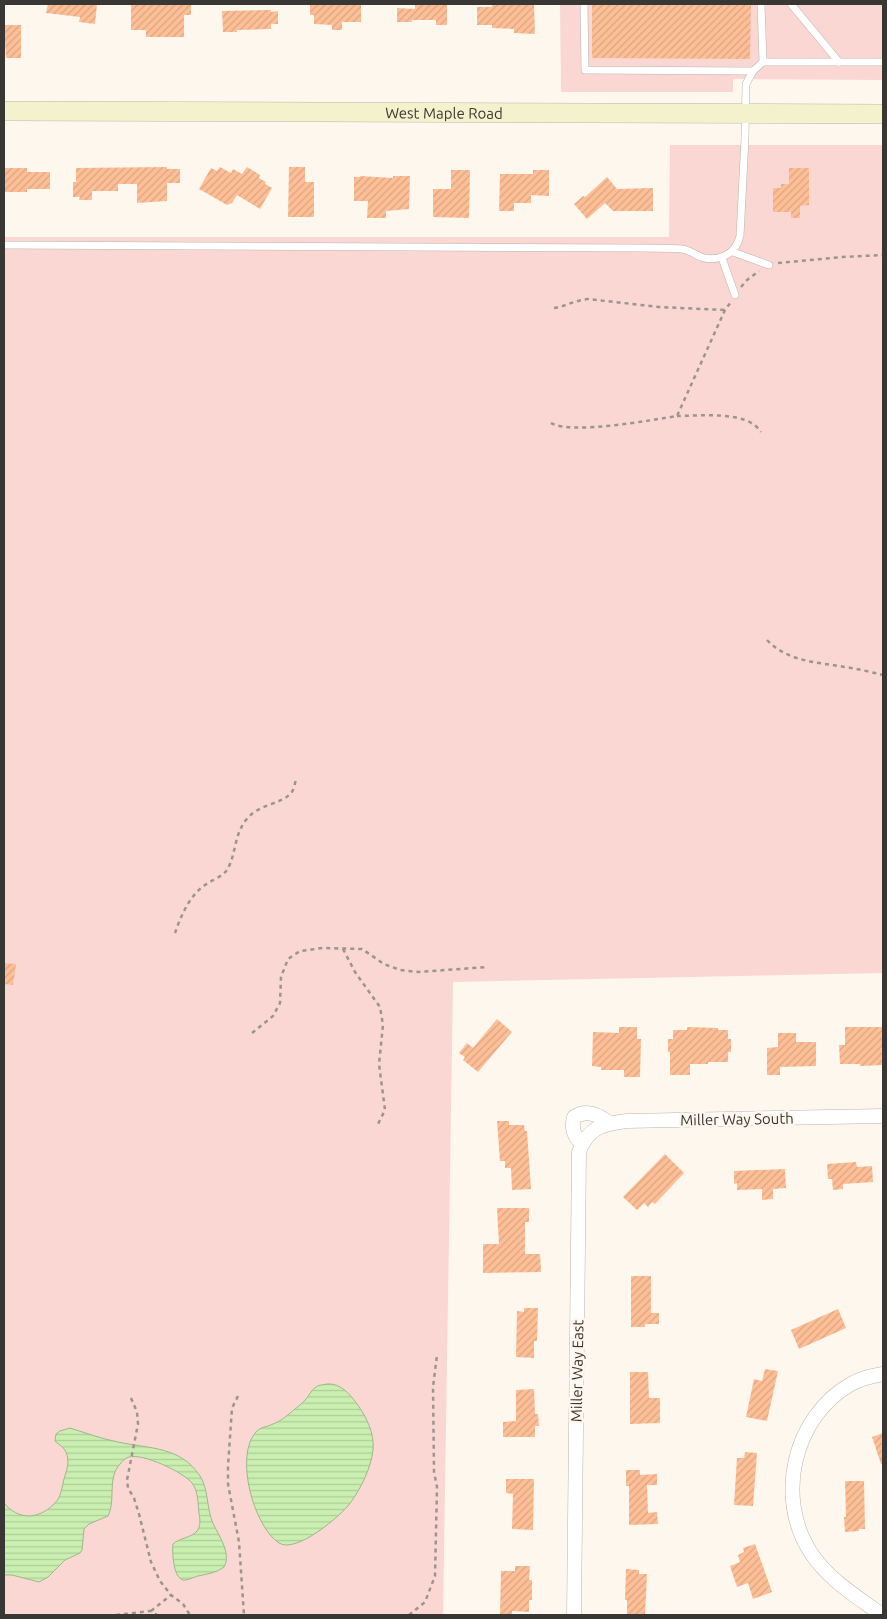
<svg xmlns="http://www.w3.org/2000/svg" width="887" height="1619" viewBox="0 0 887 1619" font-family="Ubuntu,sans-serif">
<defs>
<pattern id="water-rules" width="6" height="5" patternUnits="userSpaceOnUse" patternTransform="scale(1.25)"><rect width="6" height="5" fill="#caefb1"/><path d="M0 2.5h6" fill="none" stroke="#aece99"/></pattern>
<pattern id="building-hatch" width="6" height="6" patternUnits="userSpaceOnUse" patternTransform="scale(1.25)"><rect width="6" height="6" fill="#febf97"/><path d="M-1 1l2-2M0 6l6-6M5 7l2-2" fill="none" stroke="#daa583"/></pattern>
</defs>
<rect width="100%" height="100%" fill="#fef7ed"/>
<g fill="#fad7d3">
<path d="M 560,4 L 883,4 L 883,80 L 733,79 L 733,92 L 561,92 Z"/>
<path d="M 670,145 L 883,145 L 883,973 L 453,982 L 443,1615 L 4,1615 L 4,237 L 669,237 Z"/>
</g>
<g fill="url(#water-rules)" stroke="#9eb88b">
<path d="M 327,1384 C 340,1383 349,1393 357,1404 C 366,1416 375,1434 373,1450 C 371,1468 361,1488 351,1502 C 341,1516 296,1554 279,1543 C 254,1527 234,1456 256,1432 C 260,1427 267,1427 273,1424 C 281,1421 288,1415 295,1409 C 299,1406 303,1403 306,1399 C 309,1396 311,1390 316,1387 C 318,1385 323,1385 327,1384 Z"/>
<path d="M 70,1428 C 86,1433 102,1439 118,1442 C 150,1449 180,1446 200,1476 C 208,1488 207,1508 212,1521 C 218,1535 232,1553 224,1567 C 216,1573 207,1574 198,1576 C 194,1577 186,1581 183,1580 C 173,1577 172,1552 173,1544 C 179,1538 191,1538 197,1531 C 201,1526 200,1519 199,1513 C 198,1504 198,1490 192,1483 C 183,1472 143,1453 129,1457 C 126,1458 122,1461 120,1464 C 107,1478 116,1500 108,1516 L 89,1524 L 84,1529 L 82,1550 L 80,1553 L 65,1560 L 48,1577 L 39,1582 L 12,1575 L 4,1575 L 4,1503 C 18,1520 38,1520 54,1504 C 61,1498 62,1487 64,1479 C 67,1469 70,1462 66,1452 C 64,1447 59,1445 55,1441 L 56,1434 L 60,1431 Z"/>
</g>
<g fill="url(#building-hatch)">
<path d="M 48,4 L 97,4 L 95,24 L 79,22 L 80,17 L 46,13 Z"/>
<path d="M 131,4 L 191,4 L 191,15 L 184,15 L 184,37 L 146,37 L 146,30 L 131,30 Z"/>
<path d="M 310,4 L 361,4 L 361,22 L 342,22 L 342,30 L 332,30 L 332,25 L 314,24 L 314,15 L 310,15 Z"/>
<path d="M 492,4 L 534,4 L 535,34 L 514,33 L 514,29 L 492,28 L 492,25 L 477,25 L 477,7 L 492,7 Z"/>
<path d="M 592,4 L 751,4 L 750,59 L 592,58 Z"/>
<path d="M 415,5 L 447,5 L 447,25 L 436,25 L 436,20 L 412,20 L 412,22 L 397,22 L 397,8 L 415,9 Z"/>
<path d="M 271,10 L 271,12 L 278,11 L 278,24 L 271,24 L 271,29 L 237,30 L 237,32 L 223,32 L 222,11 Z"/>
<path d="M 4,25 L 21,25 L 21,58 L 6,58 Z"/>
<path d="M 167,167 L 167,169 L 180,169 L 180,183 L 167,183 L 167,201 L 137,203 L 137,184 L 118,184 L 118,191 L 92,191 L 92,200 L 79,200 L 80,197 L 73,197 L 73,182 L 76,182 L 76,168 Z"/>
<path d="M 220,167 L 231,173 L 233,169 L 242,174 L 247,167 L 260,175 L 259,178 L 266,182 L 265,184 L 272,188 L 260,209 L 237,195 L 232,203 L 227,205 L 199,189 L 211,168 L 217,171 Z"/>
<path d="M 289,167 L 305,167 L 305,182 L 314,182 L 314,217 L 288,217 Z"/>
<path d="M 5,168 L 27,168 L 27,172 L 50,172 L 50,189 L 27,189 L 27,192 L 4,192 L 4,169 Z"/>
<path d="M 789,168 L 809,168 L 809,205 L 800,206 L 800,218 L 791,218 L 791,212 L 773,212 L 773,188 L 781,188 L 781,184 L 789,184 Z"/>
<path d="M 451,170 L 470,170 L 469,218 L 433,217 L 433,189 L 451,189 Z"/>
<path d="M 533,170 L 549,170 L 549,196 L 531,195 L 531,203 L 514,203 L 514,211 L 499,211 L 500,174 L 533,174 Z"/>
<path d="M 360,176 L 393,178 L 393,176 L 410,176 L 409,209 L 386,211 L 386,218 L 367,218 L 368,201 L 354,201 L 354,177 L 360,177 Z"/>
<path d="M 607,177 L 617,189 L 653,188 L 653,211 L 613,211 L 605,203 L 587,219 L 574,204 L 583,196 L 585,197 Z"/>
<path d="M 4,963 L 16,964 L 13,985 L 4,984 Z"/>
<path d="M 497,1019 L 512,1032 L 478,1072 L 463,1060 L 465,1057 L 459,1053 L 467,1043 L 473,1048 Z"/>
<path d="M 619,1027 L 637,1027 L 637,1039 L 641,1039 L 640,1077 L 624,1077 L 624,1070 L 601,1070 L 601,1067 L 592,1066 L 593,1032 L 619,1033 Z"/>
<path d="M 687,1027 L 718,1028 L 718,1030 L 728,1030 L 728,1039 L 731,1039 L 731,1052 L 728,1052 L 728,1062 L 708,1062 L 708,1064 L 690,1064 L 690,1075 L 670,1075 L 670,1052 L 668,1052 L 668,1039 L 673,1039 L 673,1030 L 687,1030 Z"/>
<path d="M 845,1027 L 883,1027 L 883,1065 L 860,1066 L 860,1064 L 840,1064 L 839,1045 L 845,1045 Z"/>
<path d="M 778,1033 L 796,1033 L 796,1042 L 816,1042 L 816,1066 L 780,1067 L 780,1075 L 767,1075 L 767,1048 L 778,1047 Z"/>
<path d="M 497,1121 L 509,1121 L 509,1125 L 524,1125 L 525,1131 L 527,1131 L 531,1189 L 512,1190 L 511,1168 L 505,1168 L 505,1161 L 500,1161 Z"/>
<path d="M 665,1154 L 684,1173 L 655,1204 L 652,1202 L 648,1207 L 644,1203 L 637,1210 L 623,1197 Z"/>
<path d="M 856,1162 L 857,1167 L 872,1166 L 873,1182 L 843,1184 L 843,1189 L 833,1190 L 832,1179 L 828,1179 L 827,1164 Z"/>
<path d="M 785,1169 L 786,1188 L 773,1189 L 773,1199 L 762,1200 L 762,1189 L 737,1190 L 737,1183 L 734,1184 L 734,1171 Z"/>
<path d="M 497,1208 L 529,1208 L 529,1222 L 525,1222 L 525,1254 L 540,1254 L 541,1272 L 483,1273 L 483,1244 L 499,1244 Z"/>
<path d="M 631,1276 L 651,1276 L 651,1313 L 659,1313 L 659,1324 L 645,1324 L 645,1327 L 631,1327 Z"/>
<path d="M 524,1308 L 538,1308 L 537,1341 L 534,1341 L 534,1358 L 516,1357 L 517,1311 L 524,1312 Z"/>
<path d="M 838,1309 L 846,1328 L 799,1349 L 791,1330 Z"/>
<path d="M 765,1369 L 778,1371 L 767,1421 L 746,1417 L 754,1379 L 762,1381 Z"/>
<path d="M 630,1372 L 648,1372 L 649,1398 L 660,1398 L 660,1423 L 630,1424 Z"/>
<path d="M 534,1389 L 535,1414 L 538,1414 L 539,1426 L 535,1426 L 535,1437 L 503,1437 L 503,1422 L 516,1421 L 516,1390 Z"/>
<path d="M 883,1433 L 883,1464 L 881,1464 L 872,1437 Z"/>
<path d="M 745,1452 L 757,1453 L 753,1506 L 734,1505 L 737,1458 L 744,1458 Z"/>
<path d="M 626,1470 L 640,1470 L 640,1475 L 657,1474 L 657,1485 L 647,1485 L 648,1513 L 657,1512 L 658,1524 L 629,1525 L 629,1486 L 626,1486 Z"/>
<path d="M 506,1479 L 534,1479 L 533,1530 L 512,1529 L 513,1494 L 506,1493 Z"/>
<path d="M 845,1481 L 864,1481 L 865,1529 L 859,1529 L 859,1531 L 845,1532 L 844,1517 L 846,1517 Z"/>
<path d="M 755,1544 L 772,1592 L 753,1599 L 748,1583 L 737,1587 L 730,1566 L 740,1562 L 738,1555 L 744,1552 L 743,1548 Z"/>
<path d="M 515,1566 L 530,1566 L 529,1580 L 532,1580 L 532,1600 L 529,1600 L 529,1612 L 512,1611 L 512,1615 L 500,1615 L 501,1571 L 515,1571 Z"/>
<path d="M 626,1569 L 639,1570 L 639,1574 L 647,1574 L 645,1615 L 627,1615 L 627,1600 L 625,1600 Z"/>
</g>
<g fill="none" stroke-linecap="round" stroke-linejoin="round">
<defs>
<g id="service">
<path d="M 584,4 L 585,70 L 753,71"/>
<path d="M 791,4 L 839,62"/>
<path d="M 763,62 L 883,62"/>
<path d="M 4,245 L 638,248 C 653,248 668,248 682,249 C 690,250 697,256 704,258 C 722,261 736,253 740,236 L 745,138 L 746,84 L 753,71 L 763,62 L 761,4"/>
<path d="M 733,252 L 769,265"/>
<path d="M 722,258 L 735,295"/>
</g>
<g id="minor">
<path d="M 582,1144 C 574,1136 571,1129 574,1117 C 586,1109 598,1114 609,1123"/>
<path d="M 574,1615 L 579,1152 C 588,1127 603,1124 627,1121 L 883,1116"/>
<path d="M 882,1615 C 857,1597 828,1579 811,1553 C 775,1498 793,1417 851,1384 C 861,1378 872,1376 883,1374"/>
</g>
<g id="secondary">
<path id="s1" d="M 4,111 L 883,114"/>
</g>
</defs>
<use href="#service" stroke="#bab5ab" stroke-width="8"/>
<use href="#minor" stroke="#bab5ab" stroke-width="15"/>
<use href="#secondary" stroke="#bab5ab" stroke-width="20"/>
<g stroke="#9a968f" stroke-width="2.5" stroke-dasharray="4 4" stroke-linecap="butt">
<path d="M 778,263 L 842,257 L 883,255"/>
<path d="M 741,287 L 747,280 L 759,271"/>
<path d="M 554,308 C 566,306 576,300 588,299 L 659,307 L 725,310"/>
<path d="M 677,416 C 701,416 747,410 761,432"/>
<path d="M 551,423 C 572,435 651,420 677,416 L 725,310 L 731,302"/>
<path d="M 767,640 C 788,662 817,662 845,667 C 858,669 871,672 883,675"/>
<path d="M 175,933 C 181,916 189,896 205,885 C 212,880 222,877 227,870 C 236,855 234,835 246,820 C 259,803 281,805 291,793 C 294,790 295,783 296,779"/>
<path d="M 343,949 L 355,972 L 380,1007 L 383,1025 L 379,1064 L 385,1110 L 378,1124"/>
<path d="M 252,1033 L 273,1016 L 280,1003 L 281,977 L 288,959 L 300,951 L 323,948 L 362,949 L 384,964 L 400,970 L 418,972 L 487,967"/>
<path d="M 238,1396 L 232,1408 L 228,1466 L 228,1484 L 239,1542 L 244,1615"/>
<path d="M 131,1398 L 137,1412 L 138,1424 L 127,1480 L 128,1488 L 134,1498 L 139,1514 L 151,1562 L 160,1581 L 171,1595 L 183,1604 L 190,1615"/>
<path d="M 151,1611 L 171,1595"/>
<path d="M 116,1615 L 151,1611 L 157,1615"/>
<path d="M 409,1615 L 425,1602 L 435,1576 L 437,1487 L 434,1472 L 433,1387 L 437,1355"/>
</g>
<use href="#service" stroke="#fff" stroke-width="7"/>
<use href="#minor" stroke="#fff" stroke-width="14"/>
<use href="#secondary" stroke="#f4f2cc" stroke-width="19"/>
</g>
<g text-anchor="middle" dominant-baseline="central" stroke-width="5" stroke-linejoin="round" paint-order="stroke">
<g font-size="15" fill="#393733" stroke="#fef7ed">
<text stroke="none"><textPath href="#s1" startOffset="440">West Maple Road</textPath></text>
<text transform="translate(737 1119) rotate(-1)">Miller Way South</text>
<text transform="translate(577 1371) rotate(-89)">Miller Way East</text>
</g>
</g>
<rect width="887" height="1619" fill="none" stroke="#393733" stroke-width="10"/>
</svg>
